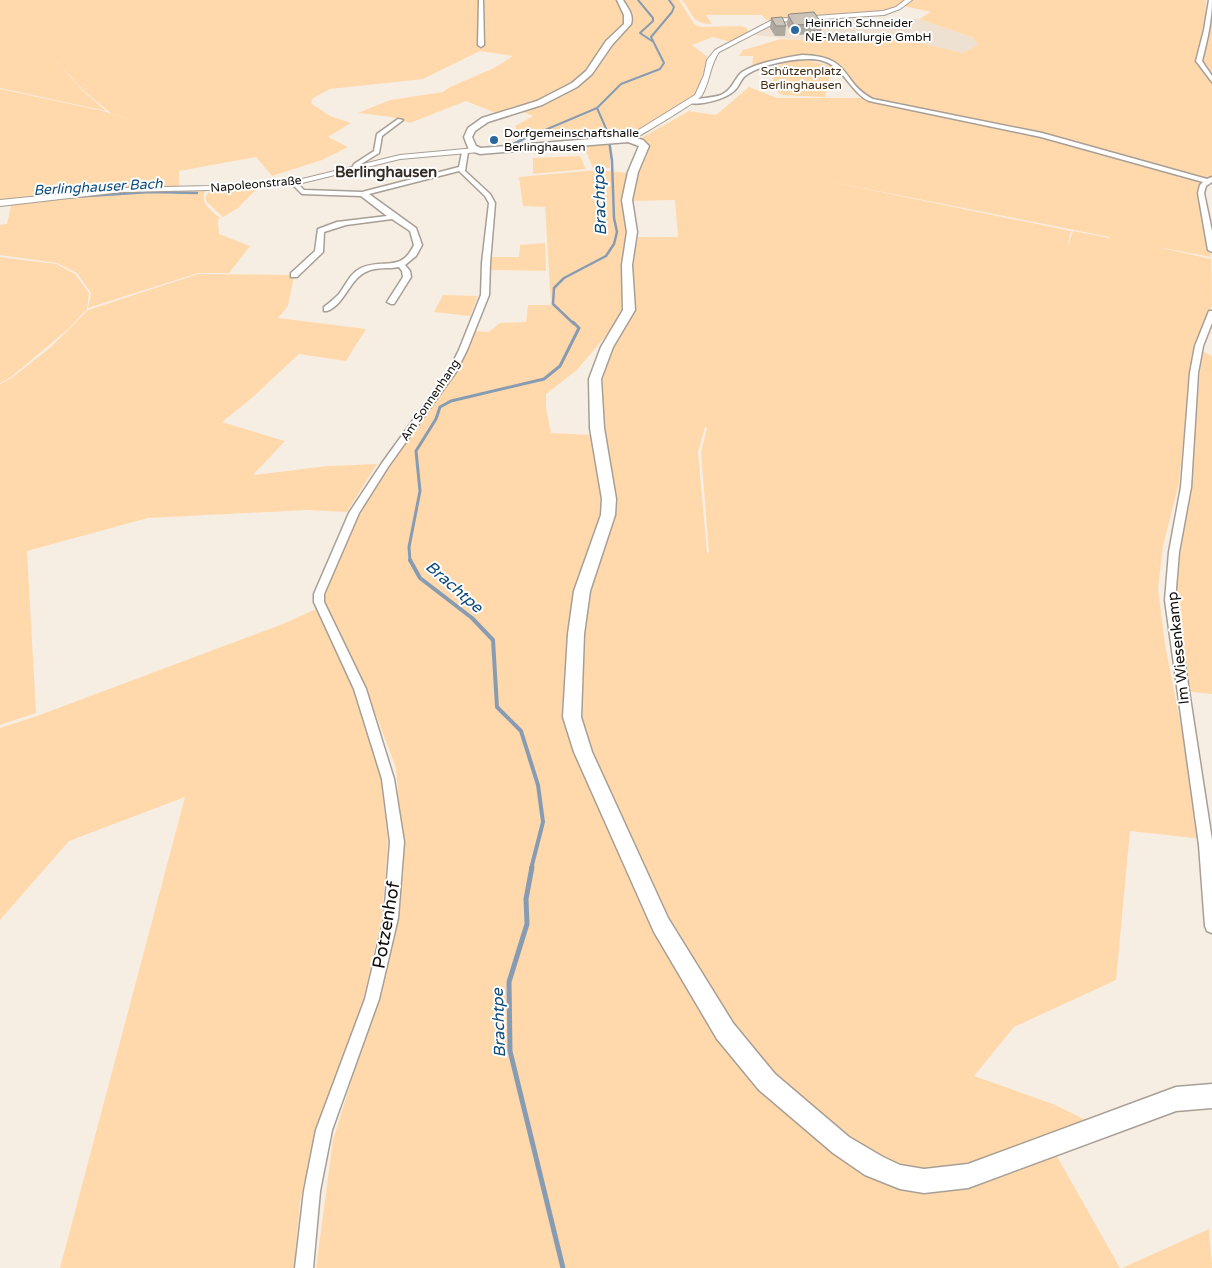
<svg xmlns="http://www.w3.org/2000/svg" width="1212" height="1268" viewBox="0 0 1212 1268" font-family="'Varela Round',sans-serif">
<rect width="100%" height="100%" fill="#f7eee3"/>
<path fill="#efe1d1" d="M 786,19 L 919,19 L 974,38 L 979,45 L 963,53 L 900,38 L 856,36 L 802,40 L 753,35 L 779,21 Z"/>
<g fill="#ffd9ac" fill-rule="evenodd">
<path d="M 0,0 L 619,0 L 628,20 L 592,65 L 557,94 L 533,105 L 498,114 L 466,101 L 410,123 L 391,117 L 358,113 L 390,100 L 443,92 L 450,87 L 494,68 L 513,56 L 480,51 L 423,79 L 330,89 L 313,98 L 311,103 L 330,116 L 351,123 L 328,137 L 348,147 L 322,160 L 272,176 L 256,157 L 179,171 L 179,188 L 121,190 L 0,202 L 0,89 L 103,111 L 155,127 L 112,114 L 85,92 L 48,52 L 84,92 L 106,111 L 0,88 Z"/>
<path d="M 624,0 L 679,0 L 695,25 L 702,27 L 741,26 L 747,28 L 748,33 L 730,42 L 713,37 L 692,45 L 709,58 L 695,95 L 627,137 L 578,141 L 574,133 L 520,137 L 515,126 L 533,116 L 518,110 C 543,99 581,87 599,66 C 605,59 609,50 615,43 C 624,31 629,30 633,14 Z"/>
<path d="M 682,0 L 1206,0 L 1205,24 L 1199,60 L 1204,74 L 1212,81 L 1212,177 L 1207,179 L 1043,134 L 1201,181 L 1198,191 L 1211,257 L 1153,246 L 1211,259 L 1212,305 L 1194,346 L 1191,365 L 1179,483 L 1163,546 L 1158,589 L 1165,644 L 1203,839 L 1130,831 L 1116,980 L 1014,1027 L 974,1076 L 1053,1104 L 1094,1124 L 1052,1138 L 940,1171 L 894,1165 L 849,1138 L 800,1099 L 747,1050 L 693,965 L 645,872 L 580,726 L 585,602 L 605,543 L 601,374 L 610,344 L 633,310 L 635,300 L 631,268 L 638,237 L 678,237 L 675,200 L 631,201 L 631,191 L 642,157 L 649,157 L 644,156 L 648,148 L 645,141 L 641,138 L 689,111 L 716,115 L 749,87 L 777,98 L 865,98 L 872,99 C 858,92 851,77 839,66 C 819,47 775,63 752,69 L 753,56 L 739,56 L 743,50 L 781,39 L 802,40 L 856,36 L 900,38 L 963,53 L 978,45 L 974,38 L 919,19 L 931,12 L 899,5 L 880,13 L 766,20 L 762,15 L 706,15 L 712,24 C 691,24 693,13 682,0 ZM 822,180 L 1110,237 L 1110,238 L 1073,231 L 1067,248 L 1071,231 ZM 705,427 L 707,428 L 701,452 L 709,553 L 707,553 L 698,452 Z"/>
<path d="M 1212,24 L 1212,78 L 1201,61 Z"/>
<path d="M 805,60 L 832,66 L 825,97 L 782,95 L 771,86 L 777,67 L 783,63 Z"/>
<path d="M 608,142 L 610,148 L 610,168 L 593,168 L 583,145 Z"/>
<path d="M 580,156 L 586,169 L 533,174 L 533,158 Z"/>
<path d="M 596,170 L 630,173 L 624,192 L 623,204 L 627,243 L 622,273 L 626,297 L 624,309 L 618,321 L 577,370 L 546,394 L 546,408 L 551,433 L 593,435 L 602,477 L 603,513 L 581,577 L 569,734 L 736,1057 L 922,1192 L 948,1192 L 1054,1151 L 1120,1268 L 316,1268 L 333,1140 L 385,973 L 394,915 L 402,842 L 396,768 L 367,691 L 323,602 L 324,586 L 357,512 L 380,475 L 454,373 L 476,331 L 489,332 L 500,323 L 526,322 L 528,305 L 551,305 L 545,207 L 523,206 L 519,177 Z"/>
<path d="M 259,187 L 238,208 L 223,217 L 206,201 L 206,196 L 211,190 Z"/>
<path d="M 206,189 C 198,202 211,210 220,218 L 218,220 L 219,234 L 250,246 L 229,273 L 198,273 L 88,308 L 91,293 L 77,273 L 57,263 L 0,255 L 0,225 L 7,224 L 12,202 L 121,191 Z"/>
<path d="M 545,243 L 546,271 L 490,270 L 490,257 L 519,257 L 520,245 Z"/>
<path d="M 0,257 L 56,264 L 75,274 L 89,293 L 87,309 L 67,330 L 11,377 L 0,383 Z"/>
<path d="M 198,274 L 293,275 L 294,276 L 288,306 L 278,318 L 366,329 L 346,361 L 299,354 L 253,397 L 222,422 L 285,441 L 253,475 L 328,466 L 377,464 L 347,512 L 308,510 L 148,518 L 27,551 L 36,713 L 0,725 L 0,384 L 13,377 L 51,347 L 88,310 Z"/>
<path d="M 443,295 L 478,296 L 470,316 L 434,312 Z"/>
<path d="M 1202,351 L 1212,356 L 1212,694 L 1191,692 L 1181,651 L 1173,601 L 1177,553 L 1189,490 Z"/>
<path d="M 316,609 L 356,695 L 381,779 L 388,843 L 382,916 L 362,1006 L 318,1127 L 300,1202 L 294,1268 L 60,1268 L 185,797 L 69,841 L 0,920 L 0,728 L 37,716 L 283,624 Z"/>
<path d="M 1209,1229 L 1212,1268 L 1122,1268 Z"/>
</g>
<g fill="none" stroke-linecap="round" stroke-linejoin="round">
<g stroke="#879cb3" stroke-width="2">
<path d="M 638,0 L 653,18 L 653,21 L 640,33 L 652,41"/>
<path d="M 519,141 L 597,108"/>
<path d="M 609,141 L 608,133 L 597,108 L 621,84 L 660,69 L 664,63 L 651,37 L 672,12 L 674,7 L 669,0"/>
</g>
<g stroke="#879cb3" stroke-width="2.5">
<path d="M 508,146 L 522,140"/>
<path d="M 72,197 L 150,192 L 197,193"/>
<path d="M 574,324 L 553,304 L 554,288 L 564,278 L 606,256 L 614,244 L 617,232 L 614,218 L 612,161 L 609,140"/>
</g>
<path stroke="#879cb3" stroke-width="3" d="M 410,561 L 409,547 L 420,491 L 416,451 L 436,419 L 440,407 L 451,401 L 544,379 L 560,366 L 579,328 L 573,322"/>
<path stroke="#879cb3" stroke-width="4" d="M 410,560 L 420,578 L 472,618 L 493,640 L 497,707 L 521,731 L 538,785 L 543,822 L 531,869"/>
<path stroke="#879cb3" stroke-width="5" d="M 532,867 L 526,899 L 527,924 L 509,982 L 510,1051 L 563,1268"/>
<defs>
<g id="minor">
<path d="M 479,0 L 483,0 L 484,45 L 481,47 L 478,45 Z"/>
<path d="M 1209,0 L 1212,0 C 1212,21 1207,41 1202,61 L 1212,76 L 1212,82 L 1196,61 L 1204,30 Z"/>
<path d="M 802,55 C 853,56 840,82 873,99 L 1042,133 L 1207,179 L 1212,177 L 1212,182 L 1206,186 L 1204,193 L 1212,231 L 1212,252 L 1208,250 L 1198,193 L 1200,185 L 1203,182 L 1041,137 L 869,101 C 850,92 844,67 823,61 C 806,55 760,64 745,76 C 741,79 739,87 734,91 C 726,99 697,107 687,102 C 697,97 710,99 721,95 C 731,90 733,83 739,75 C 748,64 788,57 802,55 Z"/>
<path d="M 398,119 L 403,120 L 382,136 L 379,153 L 358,166 L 355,171 L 351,171 L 354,164 L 374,151 L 377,134 Z"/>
<path d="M 465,150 L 468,152 L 465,171 L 490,194 L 495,203 L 490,263 L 489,295 L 467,350 L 456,372 L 388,467 L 359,513 L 324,594 L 324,602 L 366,689 L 394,779 L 404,842 L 398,918 L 379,999 L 332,1130 L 320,1191 L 313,1268 L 295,1268 L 304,1191 L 316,1130 L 365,999 L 384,918 L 390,842 L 382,779 L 354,689 L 314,602 L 314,594 L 349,513 L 382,463 L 448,372 L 459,350 L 481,295 L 482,263 L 489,203 L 485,196 L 459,171 L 369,194 L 416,228 L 422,245 L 416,256 L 405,265 L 410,271 L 411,277 L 394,304 L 391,304 L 387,302 L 403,277 L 402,271 L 399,267 C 389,269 377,267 368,271 C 349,278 346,304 327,311 L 324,311 L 324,307 C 329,303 334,299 339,294 C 346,285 350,273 361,268 C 384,258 401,273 414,245 L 410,231 L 392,219 L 346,225 L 324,232 L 323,252 L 297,277 L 291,277 L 291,273 L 315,251 L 318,229 L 337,222 L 387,216 L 361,196 L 302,194 L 291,183 L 296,182 L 304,190 L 362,192 L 459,167 L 462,152 Z"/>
<path d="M 1209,311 L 1212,311 L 1212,323 L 1203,346 L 1198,373 L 1191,487 L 1179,552 L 1175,600 L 1212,840 L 1212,933 L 1207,931 L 1205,926 L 1199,845 L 1165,600 L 1169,552 L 1181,487 L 1190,373 L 1195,346 Z"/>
</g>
<g id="tertiary">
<path d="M 905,0 L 912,0 L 900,9 L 884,15 L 777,22 L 719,52 C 710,65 710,81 702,95 C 698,102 642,134 631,141 L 624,139 L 695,95 L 704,75 L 707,60 L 715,50 L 774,19 L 883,11 L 896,7 Z"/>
<path d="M 476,148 L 479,148 L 479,152 L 400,159 L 294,185 L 210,190 L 121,192 L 0,206 L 0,200 L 121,188 L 210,186 L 294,181 L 400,155 Z"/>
</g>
<path id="secondary" d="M 617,0 L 623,0 C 628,8 634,15 631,24 L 612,45 L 592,74 L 577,87 L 542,105 L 488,122 L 475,131 L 472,137 L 476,146 L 481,148 L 628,136 L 643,140 L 649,146 L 638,172 L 632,200 L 637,232 L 632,265 L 635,310 L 613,347 L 601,379 L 604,428 L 616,499 L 615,515 L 590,591 L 584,634 L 581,717 L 592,752 L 668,918 L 733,1023 L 775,1074 L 849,1137 L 883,1157 L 900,1165 L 924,1169 L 968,1164 L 1176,1087 L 1212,1084 L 1212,1108 L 1176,1111 L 968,1188 L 924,1193 L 900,1189 L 865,1175 L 833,1153 L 759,1090 L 717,1039 L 654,932 L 574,752 L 563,717 L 568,634 L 574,591 L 601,515 L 602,499 L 590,428 L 589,379 L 601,347 L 623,310 L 622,265 L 627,232 L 622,200 L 628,172 L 639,146 L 628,142 L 480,154 L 469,150 L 464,137 L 468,128 L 482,118 L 537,101 L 572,83 L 586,71 L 606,41 L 624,24 L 624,15 Z"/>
</defs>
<use href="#minor" stroke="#a79f95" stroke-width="3"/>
<use href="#tertiary" stroke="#a79f95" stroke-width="2"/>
<use href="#secondary" stroke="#a79f95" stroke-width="3"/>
<use href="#minor" fill="#fff" fill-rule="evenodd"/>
<use href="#tertiary" fill="#fff" fill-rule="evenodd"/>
<use href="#secondary" fill="#fff" fill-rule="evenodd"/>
</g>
<g fill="#afa89f">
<path d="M 788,15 L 822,24 L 821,34 L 792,35 L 787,25 Z"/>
<path d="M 771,18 L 786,26 L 785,36 L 775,36 L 770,28 Z"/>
</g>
<g fill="#ccc3b9" stroke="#8f8882">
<path d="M 814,12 L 822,24 L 794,25 L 788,15 L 790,14 Z"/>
<path d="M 782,17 L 786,26 L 776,26 L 771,18 Z"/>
</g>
<g fill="#29689e" stroke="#fff" stroke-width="2">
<circle cx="795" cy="30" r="5"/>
<circle cx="494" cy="140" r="5"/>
</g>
<g text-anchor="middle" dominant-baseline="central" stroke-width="4" stroke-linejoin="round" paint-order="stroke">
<g font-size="12" fill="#100d0a" stroke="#fff" text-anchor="start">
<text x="805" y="23">Heinrich Schneider<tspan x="805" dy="14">NE-Metallurgie GmbH</tspan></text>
<text x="504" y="133">Dorfgemeinschaftshalle<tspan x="504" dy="14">Berlinghausen</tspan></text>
</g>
<g font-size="12" fill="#412d13" stroke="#fff">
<text x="801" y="71">Schützenplatz<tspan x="801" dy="14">Berlinghausen</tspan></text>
</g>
<g font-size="12" fill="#100d0a" stroke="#fff">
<text transform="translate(256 184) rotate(-5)">Napoleonstraße</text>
<text transform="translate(430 400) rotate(-56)">Am Sonnenhang</text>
</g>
<g font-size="14" font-style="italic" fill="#0d4b7b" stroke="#fff">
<text transform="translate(98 187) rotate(-3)">Berlinghauser Bach</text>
</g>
<g font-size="15" font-weight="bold" fill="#332c24" stroke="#fff">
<text x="386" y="172">Berlinghausen</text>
</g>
<g font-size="15" fill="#100d0a" stroke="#fff">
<text transform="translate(1178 648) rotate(-96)">Im Wiesenkamp</text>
</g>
<g font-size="16" font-style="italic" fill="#0d4b7b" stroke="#fff">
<text transform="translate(600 201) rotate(-92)">Brachtpe</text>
<text transform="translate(454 587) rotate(41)">Brachtpe</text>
<text transform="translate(499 1023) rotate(-92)">Brachtpe</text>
</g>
<g font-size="18" fill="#100d0a" stroke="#fff">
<text transform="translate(386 925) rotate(-80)">Potzenhof</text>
</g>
</g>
</svg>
